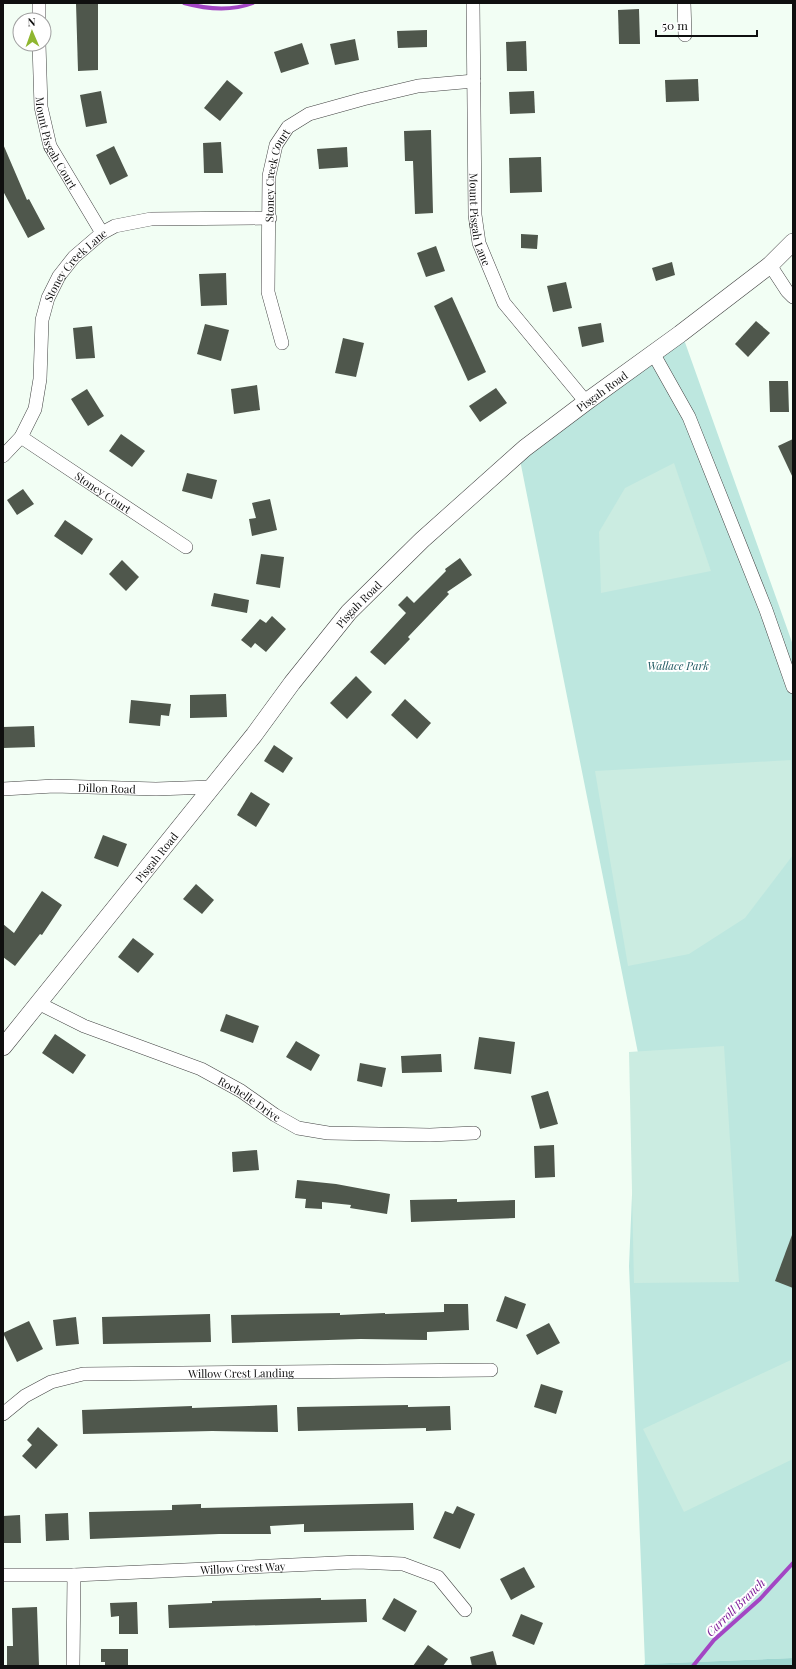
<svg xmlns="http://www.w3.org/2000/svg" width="796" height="1669" viewBox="0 0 796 1669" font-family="'Playfair Display',serif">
<rect width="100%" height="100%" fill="#f2fef4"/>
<path fill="#bde7df" d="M 682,334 L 793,645 L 793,1658 L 645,1664 L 629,1266 L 638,1053 L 519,455 Z"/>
<path fill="#9ed6d0" d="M 793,1658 L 793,1666 L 642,1666 L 645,1664 Z"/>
<g fill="#cbece1">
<path d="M 674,463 L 711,571 L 601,593 L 599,532 L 625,488 Z"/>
<path d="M 791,760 L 793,855 L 745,918 L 689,954 L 628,966 L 595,771 Z"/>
<path d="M 724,1046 L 739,1282 L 634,1283 L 629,1052 Z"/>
<path d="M 793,1359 L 793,1459 L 684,1512 L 643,1429 Z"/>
</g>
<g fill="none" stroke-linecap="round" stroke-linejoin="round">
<g stroke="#a346c4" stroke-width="4">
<path d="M 184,3 C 206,9 232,11 253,3"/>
<path d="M 693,1666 L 714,1640 L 760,1599 L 793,1563"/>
</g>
</g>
<g fill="#4f574c">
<path d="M 76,3 L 98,3 L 98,70 L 78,71 Z"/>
<path d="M 639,9 L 640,44 L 619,44 L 618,10 Z"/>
<path d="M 427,30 L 427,47 L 398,48 L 397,31 Z"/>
<path d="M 355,39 L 359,60 L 335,65 L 330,44 Z"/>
<path d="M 526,41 L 527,71 L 507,71 L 506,42 Z"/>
<path d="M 302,43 L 309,64 L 281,73 L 274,52 Z"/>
<path d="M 698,79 L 699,101 L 666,102 L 665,80 Z"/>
<path d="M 227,80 L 243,93 L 220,121 L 204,108 Z"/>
<path d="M 101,91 L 107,123 L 86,127 L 80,95 Z"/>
<path d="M 534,91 L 535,113 L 510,114 L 509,92 Z"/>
<path d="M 431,130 L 433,213 L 415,214 L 413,161 L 405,161 L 404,131 Z"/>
<path d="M 221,142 L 223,173 L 204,173 L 203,143 Z"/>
<path d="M 3,144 L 27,200 L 29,199 L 45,229 L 28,238 L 3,191 Z"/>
<path d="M 114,146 L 128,176 L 110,185 L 96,155 Z"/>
<path d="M 347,147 L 348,167 L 319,169 L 317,149 Z"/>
<path d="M 541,157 L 542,192 L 510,193 L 509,158 Z"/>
<path d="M 521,234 L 538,235 L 537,249 L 521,248 Z"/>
<path d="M 436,246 L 445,271 L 426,277 L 417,253 Z"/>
<path d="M 672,262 L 675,275 L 656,281 L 652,268 Z"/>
<path d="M 226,273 L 227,305 L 201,306 L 199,274 Z"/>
<path d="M 566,282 L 572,308 L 553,312 L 547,286 Z"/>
<path d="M 452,297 L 486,372 L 468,381 L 434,306 Z"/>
<path d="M 756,321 L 770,333 L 748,357 L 735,344 Z"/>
<path d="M 601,323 L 604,342 L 582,347 L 578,327 Z"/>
<path d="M 205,324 L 229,330 L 221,361 L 197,354 Z"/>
<path d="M 92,326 L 95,358 L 76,359 L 73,328 Z"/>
<path d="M 343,338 L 364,343 L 356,377 L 335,373 Z"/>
<path d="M 769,381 L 788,381 L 789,412 L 770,412 Z"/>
<path d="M 257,385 L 260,410 L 234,414 L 231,389 Z"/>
<path d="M 496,388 L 507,403 L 480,422 L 469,406 Z"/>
<path d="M 87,389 L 104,416 L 88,426 L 71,399 Z"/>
<path d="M 121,434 L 145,451 L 132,467 L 109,451 Z"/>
<path d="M 793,439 L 793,478 L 778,446 Z"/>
<path d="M 187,473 L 217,480 L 212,499 L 182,491 Z"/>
<path d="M 23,489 L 34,504 L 17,515 L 7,500 Z"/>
<path d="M 270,499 L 277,530 L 252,536 L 249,519 L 256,518 L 252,503 Z"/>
<path d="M 65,520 L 93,539 L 82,555 L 54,536 Z"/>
<path d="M 261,554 L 284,557 L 280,588 L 256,584 Z"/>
<path d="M 460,558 L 472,575 L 447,592 L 449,594 L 408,637 L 410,639 L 385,665 L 370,652 L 406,613 L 398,605 L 407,596 L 414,603 L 446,571 L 445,569 Z"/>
<path d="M 122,560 L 139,577 L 126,591 L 109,574 Z"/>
<path d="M 214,593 L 249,600 L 247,613 L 211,606 Z"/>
<path d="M 272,616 L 286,629 L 266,652 L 255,643 L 251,648 L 241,640 L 260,619 L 266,623 Z"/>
<path d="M 356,676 L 372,692 L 347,719 L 330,703 Z"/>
<path d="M 226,694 L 227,717 L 190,718 L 190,695 Z"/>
<path d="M 405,699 L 431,723 L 417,739 L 391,715 Z"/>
<path d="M 131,700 L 171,704 L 169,716 L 161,715 L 160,726 L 129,723 Z"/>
<path d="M 34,726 L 35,747 L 3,748 L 3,727 Z"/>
<path d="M 274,745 L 293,758 L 283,773 L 264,761 Z"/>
<path d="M 251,792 L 270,804 L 256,827 L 237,815 Z"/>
<path d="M 103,835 L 127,844 L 118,867 L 94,858 Z"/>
<path d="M 196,884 L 214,900 L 202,914 L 183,899 Z"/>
<path d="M 42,891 L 62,905 L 42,935 L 40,934 L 15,966 L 3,957 L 3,924 L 14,933 Z"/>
<path d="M 133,938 L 154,954 L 138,973 L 118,957 Z"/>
<path d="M 226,1014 L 259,1026 L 253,1043 L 220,1031 Z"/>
<path d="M 55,1034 L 86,1055 L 73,1074 L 42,1053 Z"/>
<path d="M 479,1037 L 515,1042 L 511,1074 L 474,1069 Z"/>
<path d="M 296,1041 L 320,1055 L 311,1071 L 286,1057 Z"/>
<path d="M 441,1054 L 442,1072 L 402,1073 L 401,1056 Z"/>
<path d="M 360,1063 L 386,1068 L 382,1087 L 357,1081 Z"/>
<path d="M 548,1091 L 558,1124 L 540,1129 L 531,1096 Z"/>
<path d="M 554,1145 L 555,1177 L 535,1178 L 534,1146 Z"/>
<path d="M 257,1150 L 259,1170 L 233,1172 L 232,1152 Z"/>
<path d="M 297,1180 L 336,1184 L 390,1194 L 387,1214 L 350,1208 L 351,1205 L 322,1202 L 322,1209 L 305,1208 L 306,1199 L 295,1198 Z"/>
<path d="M 457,1199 L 457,1202 L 515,1200 L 515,1218 L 411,1222 L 410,1200 Z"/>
<path d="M 792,1235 L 793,1235 L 793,1288 L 775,1281 Z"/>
<path d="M 505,1296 L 526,1304 L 517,1329 L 496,1321 Z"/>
<path d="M 444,1304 L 468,1304 L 469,1330 L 427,1332 L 427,1340 L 361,1339 L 232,1343 L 231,1315 L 340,1313 L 340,1315 L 385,1313 L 385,1314 L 444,1312 Z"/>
<path d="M 210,1314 L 211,1342 L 103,1344 L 102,1317 Z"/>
<path d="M 76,1317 L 79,1344 L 56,1346 L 53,1320 Z"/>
<path d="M 29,1321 L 43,1349 L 17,1362 L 3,1333 Z"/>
<path d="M 549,1323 L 560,1343 L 537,1355 L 526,1335 Z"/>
<path d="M 541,1384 L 563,1391 L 556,1414 L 534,1407 Z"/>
<path d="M 277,1405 L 278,1432 L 212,1431 L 83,1434 L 82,1410 L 192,1406 L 192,1408 Z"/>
<path d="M 408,1405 L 408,1407 L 450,1406 L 451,1430 L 426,1431 L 426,1428 L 298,1431 L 297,1407 Z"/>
<path d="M 38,1427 L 58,1445 L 36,1469 L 22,1456 L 32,1445 L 27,1440 Z"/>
<path d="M 413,1503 L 414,1530 L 304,1532 L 304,1524 L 270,1526 L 271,1534 L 219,1534 L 90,1539 L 89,1512 L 172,1510 L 172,1505 L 201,1504 L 201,1508 Z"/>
<path d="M 457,1506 L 475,1514 L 460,1549 L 433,1538 L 445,1511 L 453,1514 Z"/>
<path d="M 68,1513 L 69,1540 L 46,1541 L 45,1514 Z"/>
<path d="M 20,1515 L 21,1543 L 3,1543 L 3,1516 Z"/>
<path d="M 524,1567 L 535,1587 L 511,1600 L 500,1579 Z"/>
<path d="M 321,1598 L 321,1600 L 366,1599 L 367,1622 L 169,1628 L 168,1605 L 212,1603 L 212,1601 Z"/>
<path d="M 394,1598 L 417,1611 L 405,1632 L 382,1619 Z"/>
<path d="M 137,1602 L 138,1634 L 119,1634 L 119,1616 L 111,1617 L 110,1603 Z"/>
<path d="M 37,1607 L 39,1666 L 7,1666 L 7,1646 L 13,1646 L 12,1608 Z"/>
<path d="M 521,1614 L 543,1623 L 534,1645 L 512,1636 Z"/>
<path d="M 428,1645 L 448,1659 L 443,1666 L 413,1666 Z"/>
<path d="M 101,1649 L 128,1649 L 128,1666 L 105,1666 L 105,1662 L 101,1662 Z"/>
<path d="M 493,1651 L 497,1666 L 472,1666 L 470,1657 Z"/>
</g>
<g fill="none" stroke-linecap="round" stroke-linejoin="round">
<defs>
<g id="minor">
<path d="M 39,3 L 39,20"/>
<path id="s1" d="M 473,3 L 475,215 L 479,243 L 504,303 L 586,402"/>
<path d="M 684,3 L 685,35"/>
<path id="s2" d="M 39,44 L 41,107 L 50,146 L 102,233"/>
<path d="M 770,265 L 787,291 L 793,297"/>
<path id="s3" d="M 282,343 L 268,292 L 269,176 L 276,145 L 288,127 L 309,114 L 363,99 L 418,86 L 474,81"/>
<path d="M 653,353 L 689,417 L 766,610 L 793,687"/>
<path id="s4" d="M 21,437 L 186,547"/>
<path id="s5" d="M 3,456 L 21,437 L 35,409 L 40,379 L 42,320 L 48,298 L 59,276 L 74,257 L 102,233 L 115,226 L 151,219 L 270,218"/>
<path id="s6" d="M 3,789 L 54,786 L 156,789 L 211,787"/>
<path id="s7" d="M 38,1003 L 84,1026 L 201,1069 L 241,1091 L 275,1115 L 298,1128 L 328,1133 L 430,1135 L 474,1133"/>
<path id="s8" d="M 3,1414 L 25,1396 L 51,1382 L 83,1374 L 491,1370"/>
<path id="s9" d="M 3,1575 L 74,1575 L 358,1562 L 403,1564 L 438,1577 L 465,1610"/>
<path d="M 73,1666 L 74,1575"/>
</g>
<g id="tertiary">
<path id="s10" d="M 3,1047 L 254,735 L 292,683 L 349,612 L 422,540 L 525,448 L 586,402 L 680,334 L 770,265 L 793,242"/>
</g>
</defs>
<use href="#minor" stroke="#424242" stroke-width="14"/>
<use href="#tertiary" stroke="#424242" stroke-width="18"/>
<use href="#minor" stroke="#fff" stroke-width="13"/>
<use href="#tertiary" stroke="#fff" stroke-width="17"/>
</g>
<g text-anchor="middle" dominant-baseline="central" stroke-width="4" stroke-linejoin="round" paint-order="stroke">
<g font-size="11" fill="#0f0f0f" stroke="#fff">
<text stroke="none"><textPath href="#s2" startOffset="102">Mount Pisgah Court</textPath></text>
<text stroke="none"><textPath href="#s3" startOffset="171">Stoney Creek Court</textPath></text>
<text stroke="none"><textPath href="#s1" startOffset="217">Mount Pisgah Lane</textPath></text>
<text stroke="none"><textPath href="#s5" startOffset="213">Stoney Creek Lane</textPath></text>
<text stroke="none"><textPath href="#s10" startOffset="892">Pisgah Road</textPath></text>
<text stroke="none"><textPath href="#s4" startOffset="99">Stoney Court</textPath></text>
<text stroke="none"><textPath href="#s10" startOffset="568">Pisgah Road</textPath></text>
<text stroke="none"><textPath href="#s6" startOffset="104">Dillon Road</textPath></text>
<text stroke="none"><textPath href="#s10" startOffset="244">Pisgah Road</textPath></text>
<text stroke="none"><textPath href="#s7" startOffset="233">Rochelle Drive</textPath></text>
<text stroke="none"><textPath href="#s8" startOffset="249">Willow Crest Landing</textPath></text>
<text stroke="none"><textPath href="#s9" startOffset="240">Willow Crest Way</textPath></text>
</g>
<g font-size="11" font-style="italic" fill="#235b63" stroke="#fff">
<text x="678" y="665">Wallace Park</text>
</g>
<g font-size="12" font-style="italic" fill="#7e2099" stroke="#fff">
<text transform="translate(735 1607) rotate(-44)">Carroll Branch</text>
</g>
</g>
<rect width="796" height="1669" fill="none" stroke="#0f0f0f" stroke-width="8"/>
<g transform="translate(32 32) rotate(358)"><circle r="19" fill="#ffffff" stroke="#9f9f9f"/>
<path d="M0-3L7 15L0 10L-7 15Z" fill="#8fb630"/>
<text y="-6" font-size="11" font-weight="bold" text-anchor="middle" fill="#0f0f0f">N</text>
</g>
<path d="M656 30v6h101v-6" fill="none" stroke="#0f0f0f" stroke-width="2"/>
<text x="662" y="30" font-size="12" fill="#0f0f0f" stroke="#ffffff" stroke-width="3" paint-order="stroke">50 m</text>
</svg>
